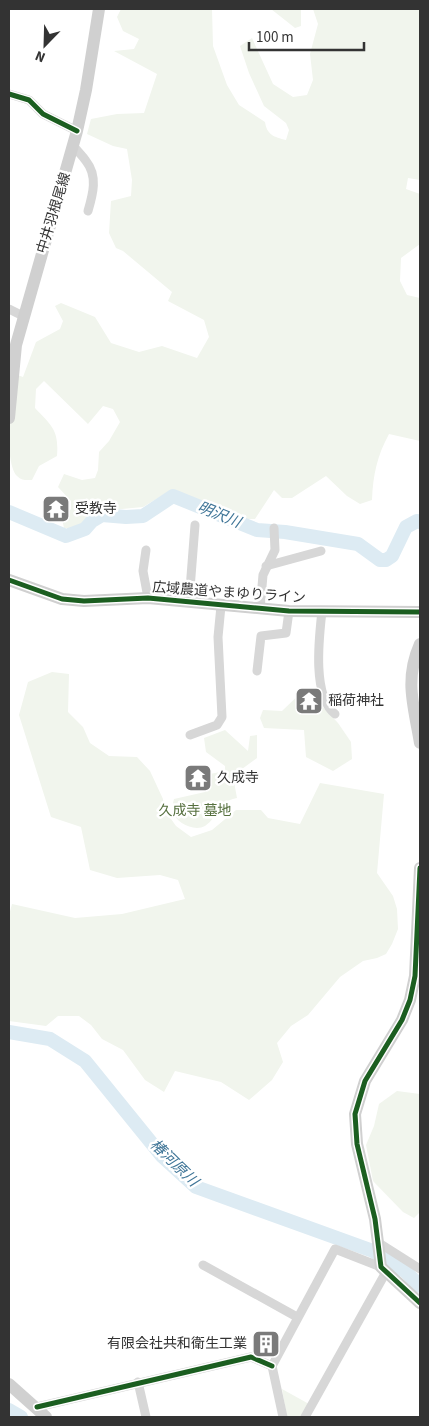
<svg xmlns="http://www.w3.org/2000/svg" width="429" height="1426" viewBox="0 0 429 1426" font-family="'Source Sans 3','Noto Sans JP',sans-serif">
<rect width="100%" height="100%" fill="#fff"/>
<g fill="#f1f5ed">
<path d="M 121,9 L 212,9 L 213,46 L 227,85 L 239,105 L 265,122 C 267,135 274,137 286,140 L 289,130 L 286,123 L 264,106 L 249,73 L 240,46 L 252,38 L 273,84 L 293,97 L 307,95 L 313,80 L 310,54 L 318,24 L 313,9 L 420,9 L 420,180 L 408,178 L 406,189 L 420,194 L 420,244 L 401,258 L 400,281 L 407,295 L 420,298 L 420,441 L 389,434 C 377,456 373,475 372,500 L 360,504 L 347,496 L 326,476 L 292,498 L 282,498 L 274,490 L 255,519 L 244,519 L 171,490 L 143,507 L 101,511 L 76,528 L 64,528 L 62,519 L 71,509 L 71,501 L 58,487 L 64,474 L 82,480 L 95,478 L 98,470 L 99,452 L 109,441 L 120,422 L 113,409 L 103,406 L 88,424 L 44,381 L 36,389 L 35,408 C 52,426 59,430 57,456 L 39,466 L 32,480 C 27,480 22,481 17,476 C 4,464 9,392 9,372 L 23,377 L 36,342 L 60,329 L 63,321 L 55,306 L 61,303 L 95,317 L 111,343 L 139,352 L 162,346 L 197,358 L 209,337 L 204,320 L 168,301 L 172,292 L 123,251 L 116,248 L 109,233 L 111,201 L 131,196 L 132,180 L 127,149 L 113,146 L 87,134 L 91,119 L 117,114 L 144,113 L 157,74 L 114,51 L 134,49 L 139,39 L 123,31 L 117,17 Z"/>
<path d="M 271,9 L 301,9 L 301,26 L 295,28 Z"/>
<path d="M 52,672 L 69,674 L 68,712 L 83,727 L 90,743 L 109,756 L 137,757 L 150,771 L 163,799 L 164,809 L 176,826 L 191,837 L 212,830 L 236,810 L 261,810 L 268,818 L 300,824 L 320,783 L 384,794 L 377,873 L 393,896 L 397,909 L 398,929 L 392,944 L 386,954 L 377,958 L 363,961 L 340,977 L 308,1015 L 291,1026 L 277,1043 L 283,1062 L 272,1080 L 249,1100 L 221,1082 L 175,1071 L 164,1092 L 145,1080 L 123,1050 L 102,1039 L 91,1025 L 79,1016 L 58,1016 L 46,1026 L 9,1021 L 9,915 L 12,904 L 75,918 L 122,914 L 185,899 L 178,880 L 160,875 L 117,878 L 90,870 L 81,827 L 51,817 L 19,715 L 28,682 Z"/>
<path d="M 305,689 L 314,691 L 321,705 L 338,723 L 351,742 L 352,759 L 333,771 L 306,757 L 304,730 L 264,728 L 260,718 L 263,710 L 282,711 Z"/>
<path d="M 225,730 L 248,751 L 250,736 L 257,735 L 257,758 L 242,769 L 232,771 L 237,798 C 213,803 220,816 205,826 C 194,832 176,823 172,811 C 172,808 173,802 174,799 L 205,792 L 205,775 L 225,771 L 225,766 L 206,752 L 204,738 Z"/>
<path d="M 397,1091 L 420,1094 L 420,1212 L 414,1218 L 403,1212 L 373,1181 L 366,1145 L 374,1126 L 379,1104 Z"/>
<path d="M 282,1389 L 309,1404 L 302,1417 L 287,1417 Z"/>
</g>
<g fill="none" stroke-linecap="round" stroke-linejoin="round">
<g stroke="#ddebf3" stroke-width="14">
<path d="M 9,512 L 66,536 L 85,529 L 92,521 L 102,515 L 126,517 L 143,516 L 173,496 L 257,530 L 285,532 L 358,544 L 380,560 L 386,560 L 392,556 L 406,527 L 417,521 L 420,522"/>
<path d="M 9,1032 L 50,1039 L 85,1061 L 162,1156 L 196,1187 L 373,1251 L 405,1271 L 420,1286"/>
<path d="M 9,1410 L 21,1417"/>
</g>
<g stroke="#d7d7d7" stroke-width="9">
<path d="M 9,94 L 29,100 L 43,114 L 77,131"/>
<path d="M 73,145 C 77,151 82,155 86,161 C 98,176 93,194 88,211"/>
<path d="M 9,309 L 23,316"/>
<path d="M 146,550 L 143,571 L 148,598"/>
<path d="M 266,566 L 321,551"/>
<path d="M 189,602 L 195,525"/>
<path d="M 260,609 L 263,575 L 275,550 L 274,528"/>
<path d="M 322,611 C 319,638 312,696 335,714"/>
<path d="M 257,671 L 261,636 L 286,633 L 289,611"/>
<path d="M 190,735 L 217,725 L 222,717 L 218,637 L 221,606"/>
<path d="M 379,1243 L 420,1269"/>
<path d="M 203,1265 L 297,1317"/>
<path d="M 138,1382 L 146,1417"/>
<path d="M 37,1407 L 251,1357 L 272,1366"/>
<path d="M 283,1417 L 272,1366 L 335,1249 L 381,1267"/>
<path d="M 305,1417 L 386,1272"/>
</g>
<g stroke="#d0d0d0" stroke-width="12">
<path d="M 9,418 L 16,345 L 77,131 L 86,90 L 99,9"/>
<path d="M 9,580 L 62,599 L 84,601 L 148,598 L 289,611 L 420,612"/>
<path d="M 420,644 C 404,680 414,706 420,743"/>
<path d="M 420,868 L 415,976 L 410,1000 L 402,1020 L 365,1081 L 355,1114 L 357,1144 L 375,1219 L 381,1267 L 420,1303"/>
<path d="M 9,1384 L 46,1417"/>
</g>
<defs>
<g id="cycleway">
<path d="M 9,94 L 29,100 L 43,114 L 77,131"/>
<path d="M 9,580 L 62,599 L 84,601 L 148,598 L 289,611 L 420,612"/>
<path d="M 420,868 L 415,976 L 410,1000 L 402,1020 L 365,1081 L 355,1114 L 357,1144 L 375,1219 L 381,1267 L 420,1303"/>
<path d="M 37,1407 L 251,1357 L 272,1366"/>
</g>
</defs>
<use href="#cycleway" stroke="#fff" stroke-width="8"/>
<use href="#cycleway" stroke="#1b5e20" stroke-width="5"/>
</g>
<defs>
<symbol id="temple-square" viewBox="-11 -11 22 22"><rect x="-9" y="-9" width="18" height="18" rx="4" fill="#7a7a7a" stroke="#fff"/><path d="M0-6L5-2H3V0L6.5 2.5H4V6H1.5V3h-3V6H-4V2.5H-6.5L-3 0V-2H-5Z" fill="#fff"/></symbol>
<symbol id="building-square" viewBox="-11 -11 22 22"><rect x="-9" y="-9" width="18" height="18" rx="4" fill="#7a7a7a" stroke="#fff"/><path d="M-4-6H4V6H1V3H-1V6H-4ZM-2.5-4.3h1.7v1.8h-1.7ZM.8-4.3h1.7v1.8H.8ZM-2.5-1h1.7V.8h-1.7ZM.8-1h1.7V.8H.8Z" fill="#fff"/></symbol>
</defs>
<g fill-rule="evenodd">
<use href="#temple-square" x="40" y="493" width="32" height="32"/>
<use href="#temple-square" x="293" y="685" width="32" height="32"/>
<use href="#temple-square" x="182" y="762" width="32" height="32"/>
<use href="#building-square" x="250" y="1328" width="32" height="32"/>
</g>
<g text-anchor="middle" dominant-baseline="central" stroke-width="5" stroke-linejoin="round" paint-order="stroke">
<g font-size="14" fill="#333" stroke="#fff">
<text transform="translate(54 213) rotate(-73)">中井羽根尾線</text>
<text transform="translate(229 593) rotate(4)">広域農道やまゆりライン</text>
</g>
<g font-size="14" fill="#333" stroke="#fff" text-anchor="start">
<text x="75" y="509">受教寺</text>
<text x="328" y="701">稲荷神社</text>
<text x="217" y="778">久成寺</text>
<text x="247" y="1344" text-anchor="end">有限会社共和衛生工業</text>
</g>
<g font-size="14" fill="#56703f" stroke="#fff">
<text x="195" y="811">久成寺 墓地</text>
</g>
<g font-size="15" font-style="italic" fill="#3f7597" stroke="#fff">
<text transform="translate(219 515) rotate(22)">明沢川</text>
<text transform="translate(174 1163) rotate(44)">椿河原川</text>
</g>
</g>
<rect width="429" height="1426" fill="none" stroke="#333333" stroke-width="20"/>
<g transform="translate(45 45) rotate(203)" stroke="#ffffff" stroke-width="4" paint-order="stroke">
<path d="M0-4L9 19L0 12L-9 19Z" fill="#333333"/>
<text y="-8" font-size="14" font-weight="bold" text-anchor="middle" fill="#333333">N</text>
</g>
<path d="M249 42v8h115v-8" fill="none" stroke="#333333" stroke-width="2.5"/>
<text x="256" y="42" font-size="15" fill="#333333" stroke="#ffffff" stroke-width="4" paint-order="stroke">100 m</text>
</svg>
